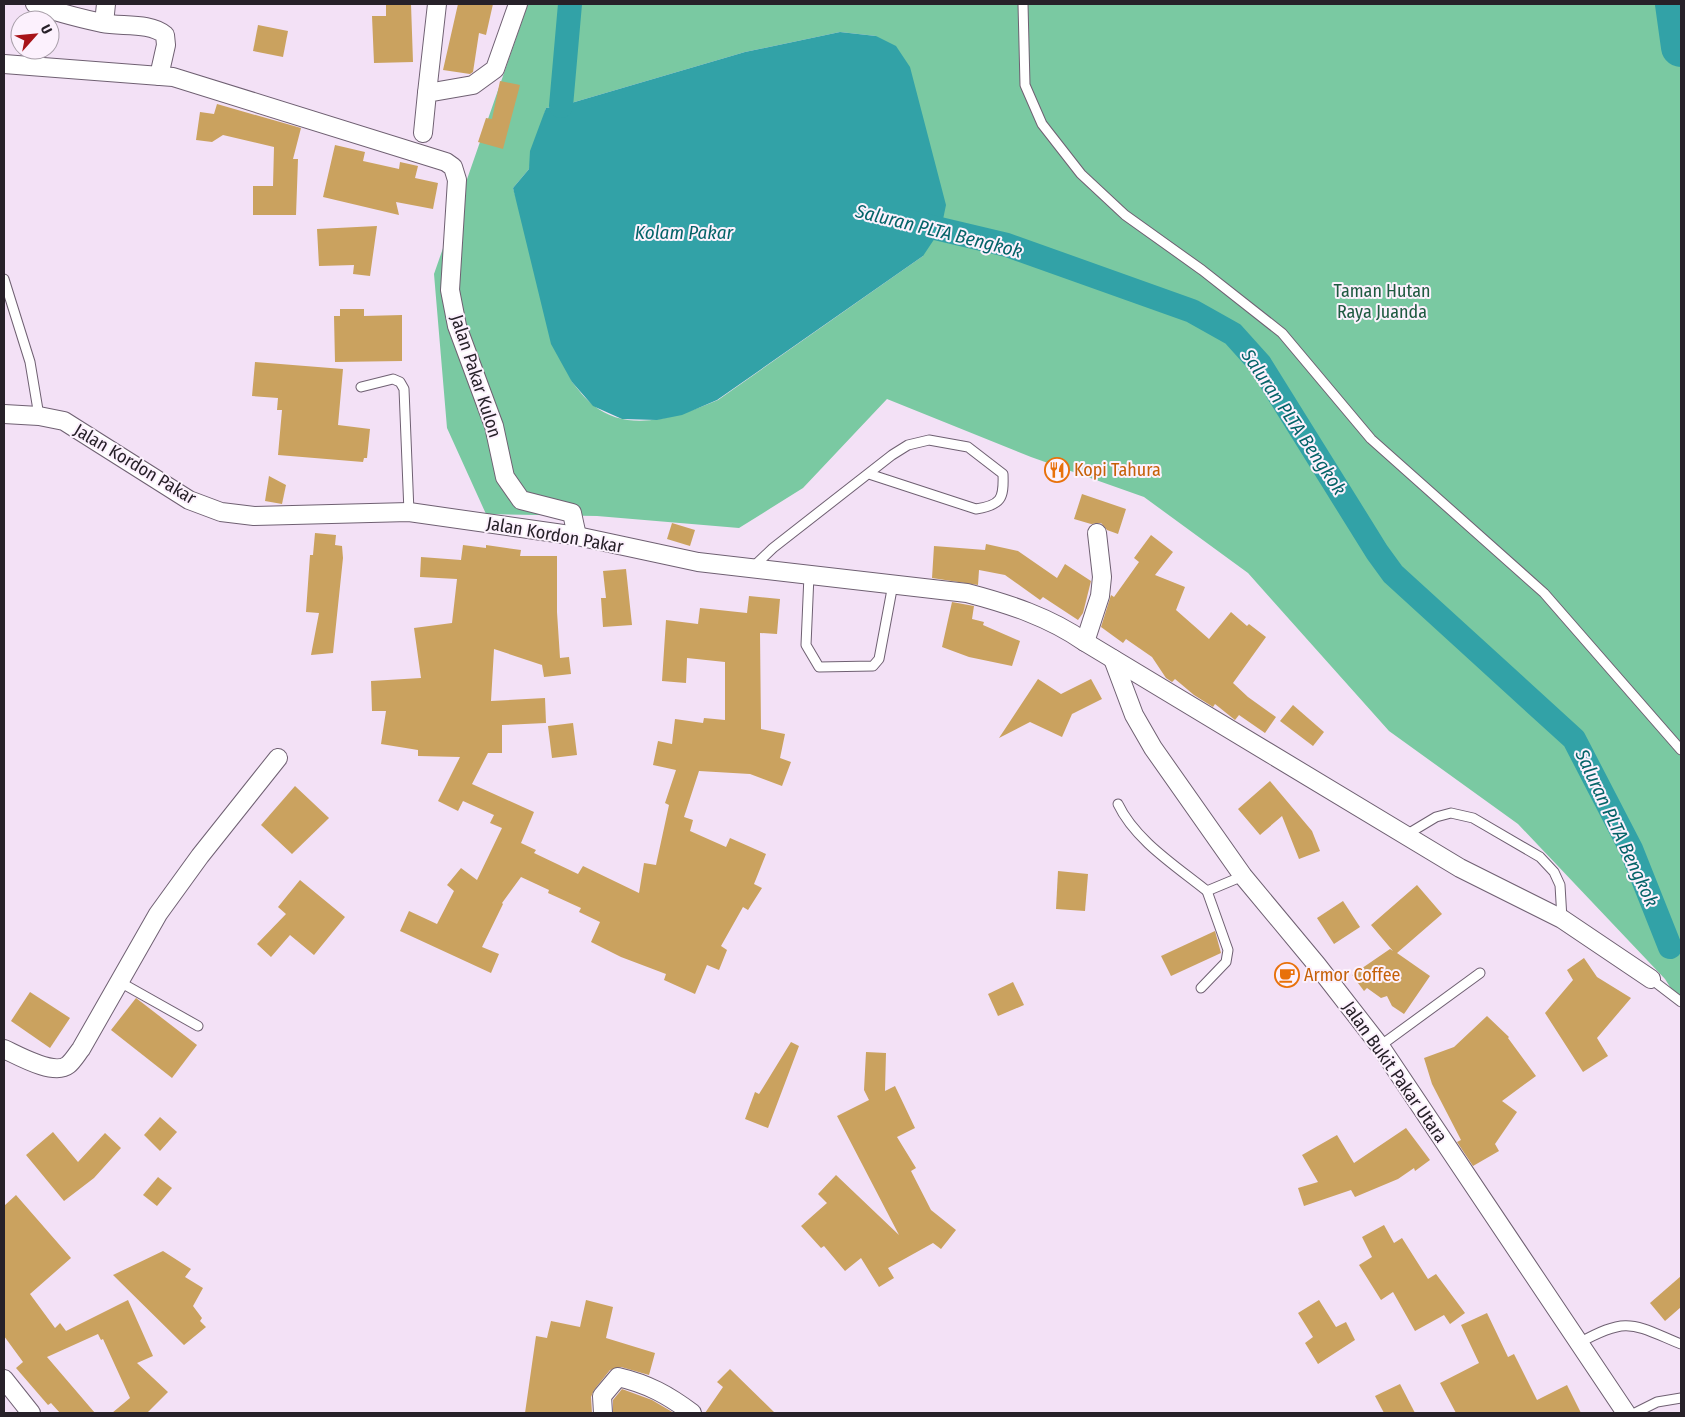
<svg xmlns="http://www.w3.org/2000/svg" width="1685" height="1417" viewBox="0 0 1685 1417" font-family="'Fira Sans Condensed',sans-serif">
<rect width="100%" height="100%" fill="#f3e1f6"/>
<path fill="#7ac9a2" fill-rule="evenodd" d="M 528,4 L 1681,4 L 1681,1004 L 1665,979 L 1518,824 L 1389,731 L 1248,573 L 1144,497 L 1031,457 L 887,399 L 803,488 L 739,528 L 597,516 L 486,514 L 447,428 L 434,274 ZM 840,32 L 876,36 L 923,256 L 718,400 C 679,416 630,435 593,405 C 585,399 578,389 572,382 L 513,188 L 529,169 L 546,108 L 561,106 L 745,52 Z"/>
<path fill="#32a2a7" d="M 840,32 L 876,36 L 896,46 L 910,67 L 946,205 L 941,229 L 923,256 L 717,400 L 682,415 L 657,420 L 622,419 L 593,406 L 572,382 L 551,344 L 513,188 L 529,169 L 530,151 L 546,108 L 561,106 L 745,52 Z"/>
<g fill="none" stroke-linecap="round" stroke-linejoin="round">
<g stroke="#32a2a7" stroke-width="24">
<path d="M 561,106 L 570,4"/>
<path d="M 910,222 L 1007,245 L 1192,311 L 1233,334 L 1260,364 L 1377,552 L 1393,574 L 1574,739 L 1631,849 L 1670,947"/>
</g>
<path stroke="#32a2a7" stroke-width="40" d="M 1675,4 L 1681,47"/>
</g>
<g fill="#caa25f">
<path d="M 386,4 L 411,4 L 413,62 L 374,63 L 372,16 L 386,16 Z"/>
<path d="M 458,4 L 493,4 L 486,35 L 479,33 L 473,72 L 470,74 L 443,70 Z"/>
<path d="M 258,25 L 288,31 L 283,57 L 253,51 Z"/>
<path d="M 500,81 L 520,85 L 503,149 L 478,142 L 486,118 L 492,119 Z"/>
<path d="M 217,104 L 301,128 L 293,159 L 298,159 L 296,215 L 253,215 L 253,186 L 273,186 L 274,147 L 223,135 L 212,142 L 196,140 L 200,112 L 214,114 Z"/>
<path d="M 335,145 L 365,152 L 363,161 L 399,169 L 400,162 L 418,166 L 415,178 L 438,183 L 433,209 L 396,202 L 399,215 L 323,197 Z"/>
<path d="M 377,226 L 370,276 L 353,274 L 354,265 L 319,266 L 317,229 Z"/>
<path d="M 340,309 L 364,309 L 364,316 L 402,315 L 402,361 L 335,362 L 334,316 L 340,316 Z"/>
<path d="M 255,362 L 343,369 L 338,425 L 370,429 L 367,458 L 364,458 L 363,462 L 278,455 L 282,410 L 277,410 L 278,398 L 252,396 Z"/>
<path d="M 269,476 L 286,485 L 282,504 L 265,501 Z"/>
<path d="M 1082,494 L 1126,509 L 1118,534 L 1107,530 L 1101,523 L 1091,524 L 1074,519 Z"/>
<path d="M 672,523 L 695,530 L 690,546 L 667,539 Z"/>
<path d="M 315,533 L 336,535 L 335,545 L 342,546 L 343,558 L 333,653 L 311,655 L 319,613 L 306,612 L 310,555 L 313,555 Z"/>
<path d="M 1151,535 L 1173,552 L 1155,575 L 1185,587 L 1176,610 L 1209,639 L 1231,612 L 1247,626 L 1249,624 L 1266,637 L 1233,683 L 1248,697 L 1276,717 L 1265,733 L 1239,715 L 1235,720 L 1215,704 L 1213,707 L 1194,695 L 1175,679 L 1172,682 L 1166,678 L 1152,657 L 1126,639 L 1123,643 L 1101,627 L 1111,595 L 1114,597 L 1139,562 L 1134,558 Z"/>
<path d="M 986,544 L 1018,551 L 1057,578 L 1065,564 L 1091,581 L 1083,613 L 1078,620 L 1043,597 L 1040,600 L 1005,575 L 979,570 L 978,585 L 932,578 L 934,546 L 985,550 Z"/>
<path d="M 463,545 L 486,548 L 486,545 L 521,550 L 520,556 L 557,556 L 557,612 L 560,658 L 569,657 L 571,674 L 544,677 L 542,665 L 494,649 L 491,701 L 545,698 L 546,723 L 502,725 L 502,753 L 488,753 L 472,784 L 534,812 L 521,843 L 536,850 L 534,853 L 578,874 L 583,866 L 639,893 L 644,863 L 656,865 L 669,805 L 665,803 L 676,770 L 653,765 L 658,741 L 672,744 L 675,719 L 703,723 L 704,718 L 725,720 L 725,662 L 687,658 L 686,683 L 662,681 L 666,620 L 698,624 L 700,608 L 747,613 L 749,596 L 780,599 L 777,634 L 760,633 L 761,729 L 785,734 L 780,758 L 791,762 L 782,786 L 750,774 L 699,771 L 684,817 L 693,820 L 690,831 L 726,847 L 730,838 L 766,854 L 754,884 L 762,888 L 748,910 L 743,907 L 721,946 L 727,950 L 719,970 L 707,965 L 695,994 L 664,980 L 666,974 L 621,957 L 591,942 L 600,922 L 579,912 L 581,908 L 548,893 L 549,890 L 521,877 L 502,903 L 503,904 L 482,947 L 499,954 L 491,973 L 400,931 L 409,911 L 437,924 L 454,891 L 447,885 L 461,868 L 477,880 L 502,828 L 490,823 L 494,815 L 463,801 L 458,811 L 438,801 L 460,757 L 418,756 L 418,750 L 381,744 L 386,711 L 372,711 L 371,681 L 421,678 L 414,628 L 452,623 L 457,579 L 420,577 L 421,557 L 461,560 Z"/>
<path d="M 626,569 L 632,625 L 603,627 L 601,598 L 606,598 L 603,571 Z"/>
<path d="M 952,602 L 974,606 L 972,619 L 984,622 L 983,625 L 1020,641 L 1012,666 L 969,657 L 942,647 Z"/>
<path d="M 1038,679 L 1061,694 L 1091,679 L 1102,699 L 1072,714 L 1062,737 L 1030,722 L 999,738 Z"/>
<path d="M 1293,705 L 1324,732 L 1313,746 L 1280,721 Z"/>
<path d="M 573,723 L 577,755 L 552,758 L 548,726 Z"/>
<path d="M 1270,781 L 1312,831 L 1320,851 L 1299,859 L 1282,816 L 1260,835 L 1238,809 Z"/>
<path d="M 295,786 L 329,818 L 292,854 L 261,825 Z"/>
<path d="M 1058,871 L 1088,874 L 1085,911 L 1056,909 Z"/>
<path d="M 300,880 L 345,917 L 314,955 L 290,935 L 271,957 L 257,944 L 286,914 L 278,907 Z"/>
<path d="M 1417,885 L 1442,914 L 1397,953 L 1430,976 L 1404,1014 L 1392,1006 L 1387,996 L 1381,998 L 1367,988 L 1364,991 L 1352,975 L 1390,949 L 1393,951 L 1371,925 Z"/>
<path d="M 1343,901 L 1360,927 L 1334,944 L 1317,918 Z"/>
<path d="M 1215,931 L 1221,953 L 1171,976 L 1161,956 Z"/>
<path d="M 1584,958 L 1597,977 L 1631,998 L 1597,1038 L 1608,1056 L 1583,1072 L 1545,1013 L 1573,980 L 1567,970 Z"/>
<path d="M 1013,982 L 1024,1005 L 998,1016 L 988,994 Z"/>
<path d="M 30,992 L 70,1018 L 50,1048 L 11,1021 Z"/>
<path d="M 136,998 L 197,1045 L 172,1078 L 111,1030 Z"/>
<path d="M 1487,1016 L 1509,1037 L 1508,1038 L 1536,1076 L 1502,1101 L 1517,1112 L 1495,1144 L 1499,1151 L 1473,1166 L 1457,1142 L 1461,1140 L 1432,1084 L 1424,1058 L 1454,1047 Z"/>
<path d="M 791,1042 L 799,1046 L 768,1128 L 745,1119 L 755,1092 L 759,1094 Z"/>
<path d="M 866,1052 L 886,1053 L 885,1091 L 895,1086 L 915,1128 L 897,1137 L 916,1168 L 911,1171 L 931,1210 L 956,1230 L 941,1249 L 933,1243 L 888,1268 L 894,1278 L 879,1287 L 861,1258 L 845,1271 L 824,1246 L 821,1248 L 801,1226 L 827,1203 L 818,1194 L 836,1175 L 899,1235 L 837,1116 L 869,1100 L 864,1090 Z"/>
<path d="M 160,1117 L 177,1132 L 160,1151 L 144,1135 Z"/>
<path d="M 1406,1128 L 1430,1160 L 1415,1171 L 1414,1168 L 1398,1179 L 1355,1197 L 1351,1190 L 1304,1206 L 1298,1188 L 1318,1182 L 1302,1155 L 1337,1135 L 1354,1163 Z"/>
<path d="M 53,1132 L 78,1162 L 105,1133 L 121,1148 L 94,1178 L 64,1201 L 26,1155 Z"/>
<path d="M 158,1177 L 172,1188 L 157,1206 L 143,1195 Z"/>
<path d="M 16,1195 L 71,1258 L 30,1294 L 55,1328 L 60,1323 L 66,1331 L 128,1300 L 153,1356 L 137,1363 L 168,1392 L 147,1413 L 112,1413 L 130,1398 L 103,1339 L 101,1340 L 98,1334 L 47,1357 L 95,1413 L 60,1413 L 51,1403 L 48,1405 L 16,1368 L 23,1362 L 4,1336 L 4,1206 Z"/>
<path d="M 1384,1225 L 1394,1243 L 1402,1238 L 1428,1279 L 1436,1274 L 1465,1313 L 1450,1324 L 1444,1315 L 1415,1331 L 1393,1292 L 1381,1300 L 1359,1265 L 1372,1257 L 1362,1237 Z"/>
<path d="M 163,1251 L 191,1269 L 185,1277 L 203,1288 L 193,1306 L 202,1318 L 200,1321 L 206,1327 L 184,1345 L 113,1275 Z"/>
<path d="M 1681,1276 L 1681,1307 L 1665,1321 L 1650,1303 Z"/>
<path d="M 586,1300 L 613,1307 L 606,1338 L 655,1353 L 649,1375 L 621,1367 L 610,1370 L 594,1390 L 591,1397 L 592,1413 L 525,1413 L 536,1336 L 547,1338 L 551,1321 L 580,1327 Z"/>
<path d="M 1319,1300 L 1336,1327 L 1346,1322 L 1355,1340 L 1318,1364 L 1305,1343 L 1313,1337 L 1298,1313 Z"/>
<path d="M 1487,1313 L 1508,1357 L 1514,1354 L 1537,1400 L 1567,1385 L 1581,1413 L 1456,1413 L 1440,1383 L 1479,1363 L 1461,1325 Z"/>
<path d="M 730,1369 L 775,1413 L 705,1413 L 723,1387 L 717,1382 Z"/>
<path d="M 1400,1384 L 1415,1413 L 1384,1413 L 1375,1396 Z"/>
<path d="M 622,1389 L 652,1400 L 674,1413 L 613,1413 L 613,1400 Z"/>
</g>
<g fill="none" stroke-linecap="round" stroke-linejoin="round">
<defs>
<g id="service">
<path d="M 1023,4 L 1025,85 L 1042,124 L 1081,174 L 1125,215 L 1202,270 L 1282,333 L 1371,439 L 1544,593 L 1681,750"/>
<path d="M 4,279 L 30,362 L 39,416"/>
<path d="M 361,387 L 393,379 L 400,382 L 404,389 L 409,512"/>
<path d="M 752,568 L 773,548 L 892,455 L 908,445 L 929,440 L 968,447 L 1003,474 C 1004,499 1001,505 976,509 L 869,474"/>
<path d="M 809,575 L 806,645 L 819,667 L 873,666 L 879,659 L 893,584"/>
<path d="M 1118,804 C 1135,840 1176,866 1207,891 L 1243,876"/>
<path d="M 1406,835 L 1436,817 L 1451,813 L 1473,818 L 1540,857 L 1554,872 L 1560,885 L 1562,919"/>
<path d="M 1651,979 L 1681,1002"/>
<path d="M 118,981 L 198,1026"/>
<path d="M 1201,988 L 1226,962 L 1228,950 L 1207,891"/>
<path d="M 1380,1046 L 1480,973"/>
<path d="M 1579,1343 C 1628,1316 1632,1324 1681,1344"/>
<path d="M 1635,1413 L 1657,1402 L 1681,1398"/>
</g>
<g id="minor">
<path d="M 35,4 C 57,13 79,18 102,23 C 121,27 150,22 165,35 L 166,45 L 159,76"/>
<path d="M 104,23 L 106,4"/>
<path d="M 4,64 L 173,77 L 446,162 L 453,167 L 457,180 L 450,290 L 457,326 L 494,426 L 505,477 L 521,500 L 572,513 L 577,536"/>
<path d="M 427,93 L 437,4"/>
<path d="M 423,133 L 427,93 L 473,85 L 495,69 L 518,4"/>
<path d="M 4,414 L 39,416 L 64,421 L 189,500 L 221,512 L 254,516 L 409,512 L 577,536 L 698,562 L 967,593 C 1009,604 1049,617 1085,642 L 1460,868 L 1562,919 L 1651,979"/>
<path d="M 1085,642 L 1100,596 L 1102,577 L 1097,533"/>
<path d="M 1113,659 L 1134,715 L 1153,748 L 1243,876 L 1317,965 L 1380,1046 L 1626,1413"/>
<path d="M 4,1049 C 19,1056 54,1076 68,1065 C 73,1061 77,1054 81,1049 L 158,914 L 200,856 L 278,758"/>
<path d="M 4,1379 L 31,1413"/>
<path d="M 603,1413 L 602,1396 L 618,1377 C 648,1384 668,1395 692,1413"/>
</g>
</defs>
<use href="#service" stroke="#6f6072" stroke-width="11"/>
<use href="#minor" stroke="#6f6072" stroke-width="20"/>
<use href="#service" stroke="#fff" stroke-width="9"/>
<use href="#minor" stroke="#fff" stroke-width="18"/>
</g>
<defs>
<symbol id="restaurant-ring" viewBox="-11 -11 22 22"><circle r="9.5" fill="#fcf1fd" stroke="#e8710a" stroke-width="1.5"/><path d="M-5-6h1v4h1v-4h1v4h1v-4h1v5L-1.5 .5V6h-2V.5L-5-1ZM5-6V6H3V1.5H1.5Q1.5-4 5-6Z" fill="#e8710a"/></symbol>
<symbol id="cafe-ring" viewBox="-11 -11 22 22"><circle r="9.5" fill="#fcf1fd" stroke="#e8710a" stroke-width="1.5"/><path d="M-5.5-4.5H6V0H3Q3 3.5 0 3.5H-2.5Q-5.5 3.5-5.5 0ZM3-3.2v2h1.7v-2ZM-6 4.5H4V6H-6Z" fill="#e8710a"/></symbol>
</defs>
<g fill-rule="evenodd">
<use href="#restaurant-ring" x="1043" y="456" width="28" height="28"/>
<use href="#cafe-ring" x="1273" y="961" width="28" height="28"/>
</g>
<g text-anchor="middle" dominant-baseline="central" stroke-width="4" stroke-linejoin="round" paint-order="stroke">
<g font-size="18" fill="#1e5a40" stroke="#fcf1fd">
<text x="1382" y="291">Taman Hutan<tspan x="1382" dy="21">Raya Juanda</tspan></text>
</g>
<g font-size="18" fill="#272129" stroke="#fcf1fd">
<text transform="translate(476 376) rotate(72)">Jalan Pakar Kulon</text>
<text transform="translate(135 464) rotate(31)">Jalan Kordon Pakar</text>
<text transform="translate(555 535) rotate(10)">Jalan Kordon Pakar</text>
<text transform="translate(1395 1072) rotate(55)">Jalan Bukit Pakar Utara</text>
</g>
<g font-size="18" fill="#c56008" stroke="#fcf1fd" text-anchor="start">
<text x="1074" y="470">Kopi Tahura</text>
<text x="1304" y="975">Armor Coffee</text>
</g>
<g font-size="19" font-style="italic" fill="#046368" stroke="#fcf1fd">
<text transform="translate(939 231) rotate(14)">Saluran PLTA Bengkok</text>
<text x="684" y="232">Kolam Pakar</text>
<text transform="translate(1294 422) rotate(56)">Saluran PLTA Bengkok</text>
<text transform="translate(1617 828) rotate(65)">Saluran PLTA Bengkok</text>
</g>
</g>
<rect width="1685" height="1417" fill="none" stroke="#272129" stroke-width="10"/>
<g transform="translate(35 35) rotate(63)"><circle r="24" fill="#fcf1fd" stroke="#a79ea8"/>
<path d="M0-4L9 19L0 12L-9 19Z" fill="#a81419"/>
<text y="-8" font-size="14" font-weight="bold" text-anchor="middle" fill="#272129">U</text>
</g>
</svg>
